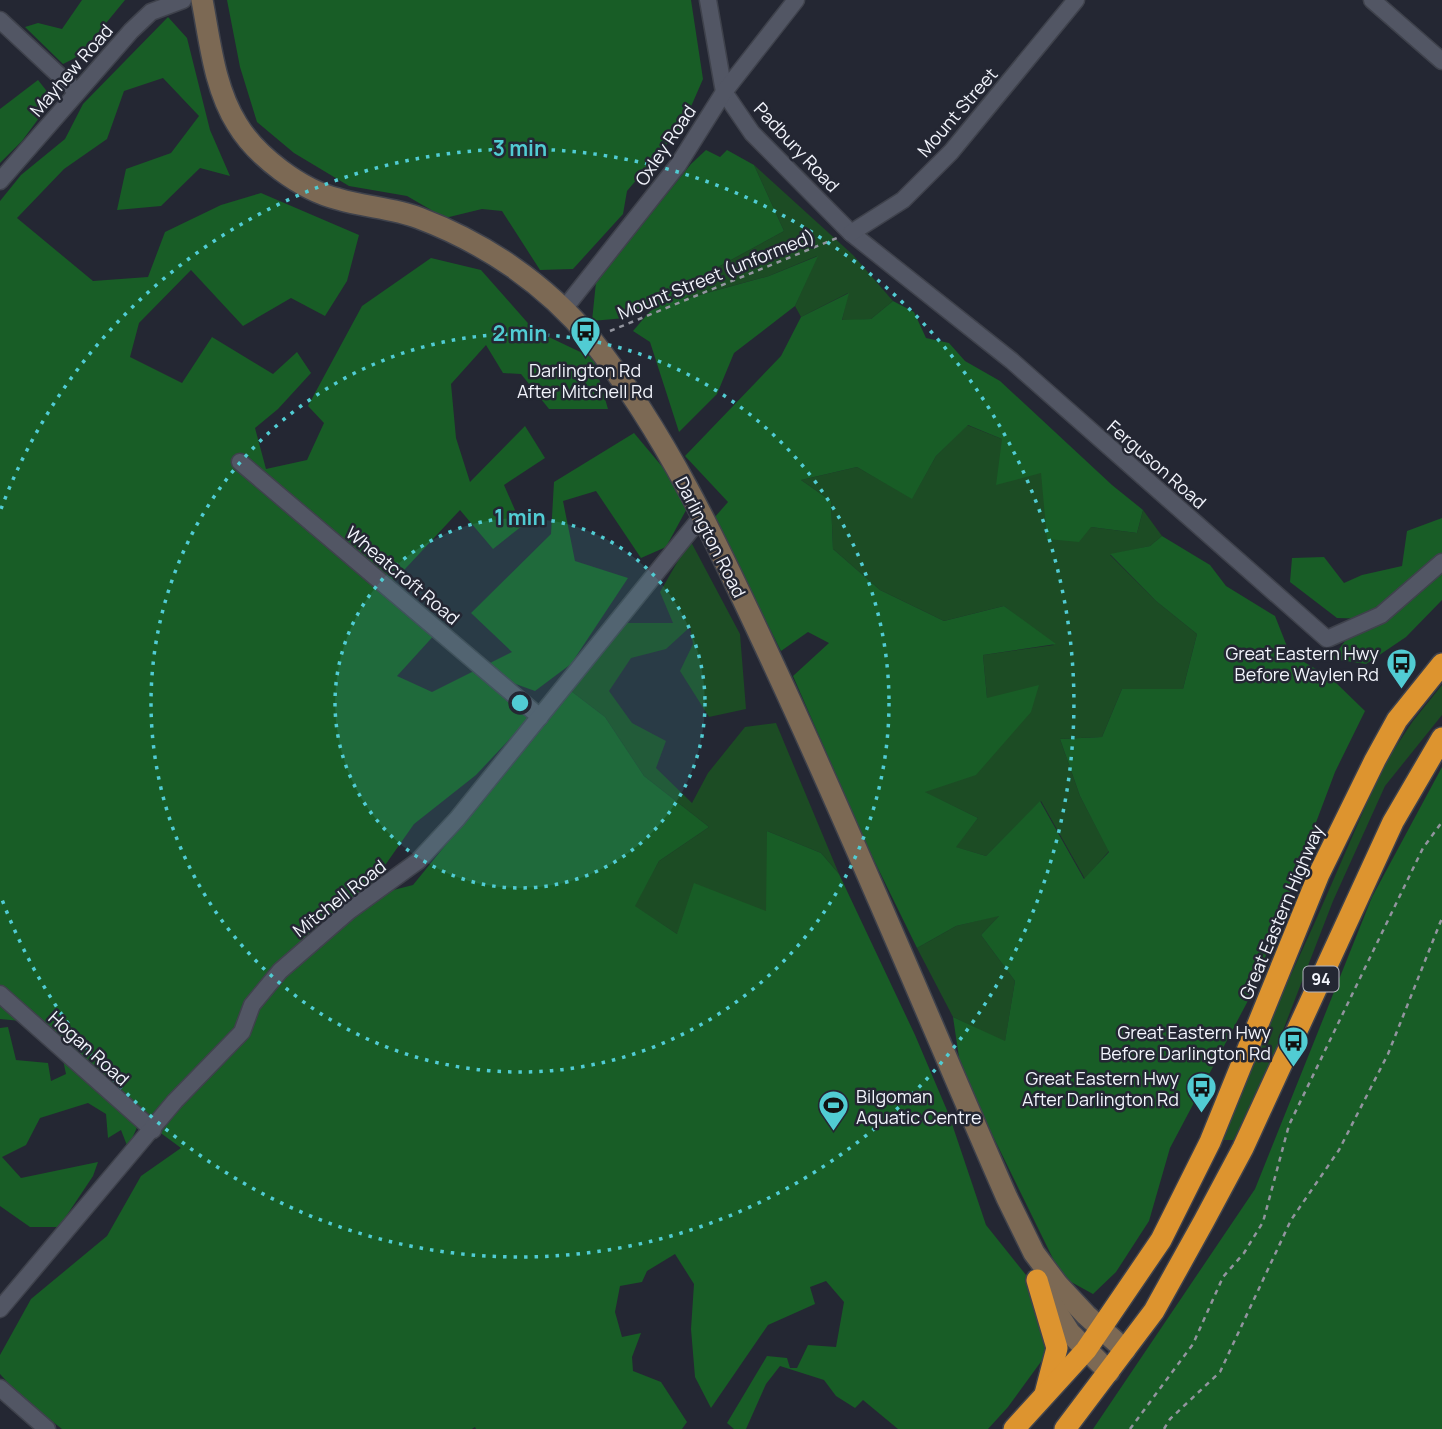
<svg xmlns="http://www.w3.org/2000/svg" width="1442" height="1429" viewBox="0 0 1442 1429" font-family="Manrope,sans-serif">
<rect width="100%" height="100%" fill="#242733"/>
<g fill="#1c4c24">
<path d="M 754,165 L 853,255 L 893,301 L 871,319 L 842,321 L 848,293 L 801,317 L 795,306 L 817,256 L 769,276 L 684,299 L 707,273 L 784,231 Z"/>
<path d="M 967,425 L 1002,439 L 1041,472 L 1091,527 L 1137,533 L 1143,510 L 1162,536 L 1150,546 L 1110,555 L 1156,601 L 1197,634 L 1183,689 L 1122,689 L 1102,737 L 1060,739 L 1080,796 L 1109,851 L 1085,879 L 1041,801 L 986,856 L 955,847 L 978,818 L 924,792 L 987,698 L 983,655 L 1054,645 L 1004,606 L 944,621 L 880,590 L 833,549 L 831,501 L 801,480 L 857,467 L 912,498 L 936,456 Z"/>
<path d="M 690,540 L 740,634 L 746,709 L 709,717 L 680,671 L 693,644 L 690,627 L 666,649 L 631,658 L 609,691 L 632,723 L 666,741 L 656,768 L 692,803 L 708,773 L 745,727 L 776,723 L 839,874 L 821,853 L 767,831 L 767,911 L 677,934 L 634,906 L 659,861 L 709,827 L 644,776 L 605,717 L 571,691 L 587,662 L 624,623 L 673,623 L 660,592 Z"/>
<path d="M 1442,685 L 1442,715 L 1385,786 L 1333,901 L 1265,1077 L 1234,1140 L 1222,1140 L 1230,1108 L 1315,922 L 1383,766 L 1413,721 Z"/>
<path d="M 1000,915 L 981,935 L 1015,981 L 1005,1042 L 953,1017 L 917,948 L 956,926 Z"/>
</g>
<g fill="#185d26">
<path d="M 82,0 L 125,0 L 79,56 L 63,64 L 25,27 L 38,23 L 62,29 Z"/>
<path d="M 227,0 L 691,0 L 703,79 L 683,125 L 627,191 L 623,214 L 573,269 L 540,270 L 502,211 L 482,209 L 445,218 L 407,196 L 349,186 L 294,153 L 257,122 L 240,67 Z"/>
<path d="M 168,17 L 187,38 L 210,130 L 230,176 L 200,168 L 161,206 L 117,210 L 126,169 L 171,153 L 199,116 L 163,78 L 124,91 L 107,139 L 64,169 L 17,218 L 93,281 L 148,277 L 165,232 L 221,205 L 261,193 L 359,235 L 347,281 L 325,316 L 291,298 L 243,326 L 191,270 L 139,323 L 130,357 L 182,383 L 212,337 L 273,374 L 297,352 L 311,373 L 278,409 L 255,428 L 266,469 L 307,460 L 324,423 L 308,406 L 362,306 L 431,258 L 481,270 L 534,330 L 593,358 L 608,409 L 549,409 L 521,374 L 503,373 L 486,345 L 451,384 L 456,438 L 470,482 L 525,426 L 545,458 L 504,485 L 522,526 L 493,549 L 460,510 L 392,583 L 438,631 L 397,676 L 432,692 L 512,652 L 471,613 L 551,534 L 554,482 L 634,433 L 691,501 L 666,547 L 641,558 L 596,491 L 563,501 L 575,561 L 628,578 L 571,664 L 535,691 L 507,681 L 534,713 L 476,775 L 414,824 L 362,898 L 413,885 L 571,691 L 605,717 L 644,776 L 709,827 L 659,861 L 635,906 L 677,934 L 694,883 L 766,911 L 767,831 L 821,853 L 839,874 L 915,1035 L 949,1115 L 986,1225 L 1034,1285 L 1048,1352 L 1008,1407 L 988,1429 L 898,1429 L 863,1400 L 855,1408 L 836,1396 L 824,1380 L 780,1366 L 766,1384 L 746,1429 L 734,1429 L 727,1423 L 767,1356 L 787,1358 L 790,1368 L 797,1368 L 808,1345 L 836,1347 L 844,1302 L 826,1281 L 810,1287 L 815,1304 L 768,1325 L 711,1408 L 695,1377 L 691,1329 L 694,1284 L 675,1254 L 647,1271 L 642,1282 L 620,1286 L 615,1312 L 622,1337 L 641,1333 L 632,1357 L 633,1371 L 661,1382 L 687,1422 L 682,1429 L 476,1429 L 475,1427 L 472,1429 L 62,1429 L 21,1397 L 0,1374 L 0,1355 L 31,1299 L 107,1236 L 141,1176 L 181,1148 L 158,1131 L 138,1125 L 128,1148 L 121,1130 L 108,1138 L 106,1114 L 88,1103 L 40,1118 L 26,1145 L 2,1157 L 21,1178 L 98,1162 L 93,1176 L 59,1227 L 30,1227 L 0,1206 L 0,1028 L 8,1027 L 16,1060 L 48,1063 L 51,1081 L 66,1074 L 59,1041 L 21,1021 L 0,1019 L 0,201 L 21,175 L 65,139 L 83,104 Z"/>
<path d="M 38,80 L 53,99 L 22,141 L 0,163 L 0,109 Z"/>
<path d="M 706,150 L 720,157 L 727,150 L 754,165 L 784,231 L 707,273 L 685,299 L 769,276 L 818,256 L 795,306 L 734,353 L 717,394 L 679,432 L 650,342 L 633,331 L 657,303 L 625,318 L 592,321 L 596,282 L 691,164 Z"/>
<path d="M 849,293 L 842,320 L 871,319 L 893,301 L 914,312 L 926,338 L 949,343 L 965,361 L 1000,381 L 1112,485 L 1143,510 L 1137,533 L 1091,527 L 1079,542 L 1047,539 L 1041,473 L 996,485 L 1002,439 L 968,425 L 936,456 L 912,499 L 857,467 L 801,480 L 831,501 L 833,549 L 880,590 L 944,621 L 1004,606 L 1056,644 L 983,655 L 987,698 L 1039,685 L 1031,712 L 976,775 L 925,792 L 978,818 L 956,847 L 986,856 L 1040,801 L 1084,879 L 1109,852 L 1080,796 L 1060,739 L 1102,737 L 1122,689 L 1183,689 L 1197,634 L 1156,601 L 1110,554 L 1150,546 L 1162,536 L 1210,565 L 1226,586 L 1275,616 L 1290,654 L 1330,677 L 1365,711 L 1335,772 L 1251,995 L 1170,1148 L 1149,1221 L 1116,1272 L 1093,1294 L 1062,1277 L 961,1071 L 953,1017 L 1005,1041 L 1015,981 L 981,935 L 999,916 L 956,926 L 917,948 L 867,846 L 793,676 L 829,643 L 808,632 L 781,651 L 714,518 L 728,502 L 685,456 L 781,356 L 801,317 Z"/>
<path d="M 1442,518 L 1442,600 L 1406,637 L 1366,664 L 1332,659 L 1345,641 L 1369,619 L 1337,618 L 1290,582 L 1292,558 L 1324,557 L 1344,583 L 1362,575 L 1402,566 L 1407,531 Z"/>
<path d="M 1442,767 L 1442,1429 L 1093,1429 L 1255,1189 L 1372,897 Z"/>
</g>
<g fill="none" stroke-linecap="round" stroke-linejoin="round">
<defs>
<g id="street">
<path d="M 708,0 L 724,92 L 752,133 L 851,233 L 1012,361 L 1327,639 L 1381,615 L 1442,562"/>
<path d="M 1372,0 L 1442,61"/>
<path d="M 0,20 L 77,92"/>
<path d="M 0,181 L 131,31 L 151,12 L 183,0"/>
<path d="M 851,233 L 903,200 L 951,152 L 1076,0"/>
<path d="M 564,309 L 678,165 L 724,92 L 796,0"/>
<path d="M 240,462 L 540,717"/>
<path d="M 0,994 L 153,1130"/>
<path d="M 0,1309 L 175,1101 L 242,1032 L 252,1005 L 280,971 L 349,911 L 418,861 L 457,819 L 703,515"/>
<path d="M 0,1388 L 47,1429"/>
</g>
<g id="secondary">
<path d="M 202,0 C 210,41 214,87 237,124 C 256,156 301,190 338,199 C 364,207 394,208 419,218 C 485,243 546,284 591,339 C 670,438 723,556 776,670 C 857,844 930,1022 1007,1198 L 1034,1253 L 1058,1285 L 1086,1315 L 1125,1350"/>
<path d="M 1046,1295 L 1070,1333 L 1109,1372"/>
</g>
<g id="highway">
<path d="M 1037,1280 L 1057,1348 L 1045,1394"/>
<path d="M 1014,1429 L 1086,1350 L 1161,1240 L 1210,1142 L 1319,874 L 1375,760 L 1397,720 L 1442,664"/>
<path d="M 1065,1429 L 1154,1311 L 1204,1221 L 1243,1148 L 1393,822 L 1442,738"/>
</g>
</defs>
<use href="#street" stroke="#3f424c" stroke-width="19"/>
<use href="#secondary" stroke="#3f424c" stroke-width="24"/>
<use href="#highway" stroke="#3f424c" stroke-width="24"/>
<g stroke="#92949e" stroke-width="2.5" stroke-dasharray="5 5" stroke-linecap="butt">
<path d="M 610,331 L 837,238"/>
<path d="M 1130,1429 L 1193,1344 L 1223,1277 L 1244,1253 L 1263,1222 L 1289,1125 L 1423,848 L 1442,822"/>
<path d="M 1164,1429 L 1170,1419 L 1220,1372 L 1291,1220 L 1339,1150 L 1388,1054 L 1442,918"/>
</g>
<use href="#street" stroke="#525664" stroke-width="16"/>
<use href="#secondary" stroke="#7c6954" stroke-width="21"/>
<use href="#highway" stroke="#dd942f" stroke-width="21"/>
</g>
<circle cx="520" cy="703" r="185" fill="#51ccd3" fill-opacity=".12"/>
<g fill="none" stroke="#51ccd3" stroke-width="3.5" stroke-dasharray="3.5 7">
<circle cx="520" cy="703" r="185"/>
<circle cx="520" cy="703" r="369"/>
<path d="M1 509A554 554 0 1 1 1 897"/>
</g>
<defs>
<symbol id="bus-pin" viewBox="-11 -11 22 30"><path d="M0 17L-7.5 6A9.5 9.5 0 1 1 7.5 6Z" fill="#51ccd3" stroke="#242733"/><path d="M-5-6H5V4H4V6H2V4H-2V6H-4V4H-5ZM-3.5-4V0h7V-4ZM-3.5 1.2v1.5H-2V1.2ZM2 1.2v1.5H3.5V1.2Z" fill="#111"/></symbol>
<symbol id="stadium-pin" viewBox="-11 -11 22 30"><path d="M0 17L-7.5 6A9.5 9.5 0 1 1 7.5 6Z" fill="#51ccd3" stroke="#242733"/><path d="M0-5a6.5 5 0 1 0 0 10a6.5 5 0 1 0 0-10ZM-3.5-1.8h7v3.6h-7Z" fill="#111"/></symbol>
</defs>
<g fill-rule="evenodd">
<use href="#bus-pin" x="568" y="314" width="35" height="47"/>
<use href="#bus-pin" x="1384" y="646" width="35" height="47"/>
<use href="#bus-pin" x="1276" y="1024" width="35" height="47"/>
<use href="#bus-pin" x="1184" y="1070" width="35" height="47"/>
<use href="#stadium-pin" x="816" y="1088" width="35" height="47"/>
</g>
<g text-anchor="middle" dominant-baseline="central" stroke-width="5" stroke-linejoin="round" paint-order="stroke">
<rect fill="#242733" stroke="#b4b6c0" stroke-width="2" x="1303.5" y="966.5" width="35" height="25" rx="5"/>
<g font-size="16" font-weight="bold" fill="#f2f4fc">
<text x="1321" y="979">94</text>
</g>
<g font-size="18" fill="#f2f4fc" stroke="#242733">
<text transform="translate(71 70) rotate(-49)">Mayhew Road</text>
<text transform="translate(957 112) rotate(-49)">Mount Street</text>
<text transform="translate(665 145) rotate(-56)">Oxley Road</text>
<text transform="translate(797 147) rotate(47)">Padbury Road</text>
<text transform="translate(716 274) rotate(-22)">Mount Street (unformed)</text>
<text transform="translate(1157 464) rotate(41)">Ferguson Road</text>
<text transform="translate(711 537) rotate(63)">Darlington Road</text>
<text transform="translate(403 575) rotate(40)">Wheatcroft Road</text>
<text transform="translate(339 898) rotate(-38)">Mitchell Road</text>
<text transform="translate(1281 912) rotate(-67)">Great Eastern Highway</text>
<text transform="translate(89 1048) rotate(42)">Hogan Road</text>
</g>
<g font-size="18" fill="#f2f4fc" stroke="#242733" text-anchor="end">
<text x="585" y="370" text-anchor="middle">Darlington Rd<tspan x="585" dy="21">After Mitchell Rd</tspan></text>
<text x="1379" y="653">Great Eastern Hwy<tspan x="1379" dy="21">Before Waylen Rd</tspan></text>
<text x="1271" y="1032">Great Eastern Hwy<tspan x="1271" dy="21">Before Darlington Rd</tspan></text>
<text x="1179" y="1078">Great Eastern Hwy<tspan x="1179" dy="21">After Darlington Rd</tspan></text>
<text x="856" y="1096" text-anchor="start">Bilgoman<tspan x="856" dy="21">Aquatic Centre</tspan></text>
</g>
</g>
<circle cx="520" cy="703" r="10" fill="#51ccd3" stroke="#242733" stroke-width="3.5"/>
<g font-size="21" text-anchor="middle" font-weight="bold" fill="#51ccd3" stroke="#242733" stroke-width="5" stroke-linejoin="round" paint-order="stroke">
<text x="520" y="156">3 min</text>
<text x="520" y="341">2 min</text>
<text x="520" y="525">1 min</text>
</g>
</svg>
